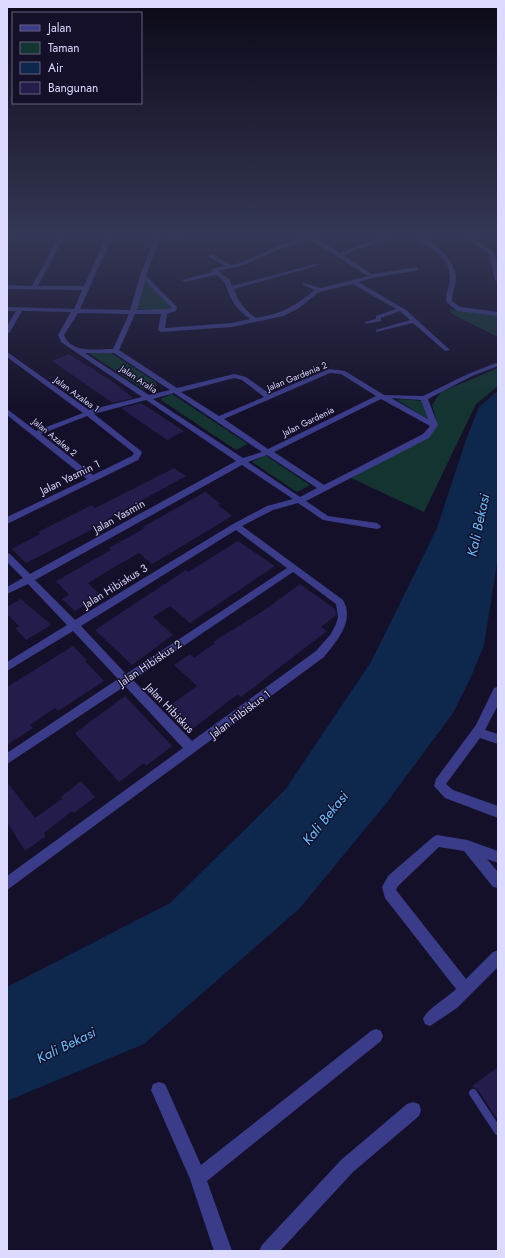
<svg xmlns="http://www.w3.org/2000/svg" width="505" height="1258" viewBox="0 0 505 1258" font-family="Jost,sans-serif">
<rect width="100%" height="100%" fill="#14102a"/>
<g fill="#133431">
<path d="M 144,281 L 173,308 L 166,311 L 136,309 Z"/>
<path d="M 451,309 L 498,315 L 498,337 L 456,316 L 450,312 Z"/>
<path d="M 91,352 L 111,353 L 156,382 L 157,386 L 149,390 L 143,389 L 90,354 Z"/>
<path d="M 498,368 L 498,386 L 476,404 L 424,512 L 351,478 L 430,435 C 440,425 436,418 432,405 L 441,392 Z"/>
<path d="M 172,394 L 248,444 L 236,450 L 161,400 L 162,398 Z"/>
<path d="M 400,399 L 424,401 L 428,417 L 426,418 L 397,400 Z"/>
<path d="M 265,455 L 310,485 L 297,492 L 252,462 Z"/>
</g>
<path fill="#0d274d" d="M 498,391 L 497,564 L 484,645 L 471,677 L 453,713 L 385,805 L 299,909 L 144,1044 L 7,1101 L 7,987 L 170,903 L 285,790 L 371,662 L 437,528 L 467,437 L 479,407 Z"/>
<g fill="#241c4b">
<path d="M 69,354 L 116,384 L 133,398 L 113,403 L 52,361 Z"/>
<path d="M 141,403 L 152,410 L 184,431 L 167,440 L 121,408 Z"/>
<path d="M 174,468 L 186,476 L 108,519 L 110,520 L 91,530 L 26,563 L 12,549 L 40,534 L 38,532 L 92,505 L 95,508 Z"/>
<path d="M 205,492 L 221,504 L 218,505 L 232,516 L 152,564 L 139,553 L 116,566 L 88,583 L 101,596 L 75,611 L 62,599 L 69,595 L 56,581 L 111,550 L 109,548 L 145,528 L 143,527 Z"/>
<path d="M 238,541 L 275,566 L 190,623 L 170,606 L 153,617 L 173,635 L 132,665 L 95,630 L 186,570 L 188,572 Z"/>
<path d="M 300,584 L 335,609 L 336,615 L 321,627 L 327,631 L 241,697 L 238,694 L 190,731 L 166,708 L 197,686 L 174,665 L 190,654 L 194,658 L 215,643 L 213,642 L 263,611 Z"/>
<path d="M 21,599 L 51,625 L 26,640 L 15,628 L 19,626 L 7,614 L 7,607 Z"/>
<path d="M 73,646 L 87,660 L 85,661 L 104,681 L 58,711 L 55,708 L 30,725 L 33,728 L 7,745 L 7,687 Z"/>
<path d="M 125,696 L 172,746 L 146,766 L 144,763 L 119,782 L 75,733 Z"/>
<path d="M 81,781 L 95,797 L 74,813 L 72,811 L 44,833 L 46,836 L 25,851 L 7,822 L 7,782 L 35,818 L 62,799 L 61,797 Z"/>
<path d="M 498,1067 L 498,1121 L 478,1090 L 472,1086 Z"/>
</g>
<g fill="none" stroke-linecap="round" stroke-linejoin="round">
<path stroke="#3b3c89" stroke-width="3.5" d="M 372,276 L 416,269"/>
<path stroke="#3b3c89" stroke-width="8" d="M 473,1093 L 498,1131"/>
<g fill="#3b3c89" fill-rule="evenodd">
<path d="M 8,235 L 13,235 L 7,244 Z"/>
<path d="M 60,235 L 65,235 L 38,286 L 84,286 L 107,235 L 113,235 L 80,309 L 130,310 L 140,276 L 155,235 L 161,235 L 146,276 L 177,307 L 176,311 L 167,314 L 165,328 L 232,323 L 250,319 C 243,314 235,307 231,298 C 225,285 228,284 216,275 L 185,282 L 182,280 L 212,272 L 211,269 L 225,266 L 209,257 L 209,255 L 213,255 L 231,265 L 240,263 L 276,247 L 305,237 L 304,235 L 312,236 L 340,253 L 386,235 L 391,235 L 391,237 L 344,255 L 376,277 L 358,282 L 406,310 L 450,350 L 445,351 L 413,323 L 376,332 L 376,330 L 410,320 L 400,311 L 381,318 L 381,321 L 365,324 L 365,322 L 376,319 L 376,316 L 396,309 L 353,284 L 319,292 L 299,308 L 283,316 L 232,327 L 161,332 L 158,330 L 161,314 L 135,314 L 119,350 L 177,388 L 234,374 L 246,377 L 270,394 L 329,369 L 345,371 L 384,395 L 423,396 L 468,374 L 496,363 L 498,362 L 498,366 L 472,376 L 428,399 L 438,425 L 429,438 L 306,501 L 328,516 L 377,523 L 381,526 L 380,528 L 377,529 L 323,520 L 298,503 L 273,510 L 242,526 L 343,600 C 355,621 337,641 324,657 L 7,890 L 7,876 L 183,748 L 125,686 L 7,764 L 7,753 L 118,679 L 73,631 L 7,671 L 7,662 L 67,625 L 28,584 L 7,594 L 7,587 L 23,578 L 7,562 L 7,553 L 10,554 L 30,574 L 236,461 L 146,400 L 94,414 L 141,451 L 142,453 L 138,460 L 7,524 L 7,517 L 87,479 L 7,415 L 7,409 L 36,431 L 83,413 L 7,357 L 7,352 L 89,410 L 142,397 L 61,342 L 58,335 L 71,312 L 22,311 L 10,332 L 7,334 L 7,326 L 16,311 L 7,311 L 7,307 L 74,309 L 82,290 L 7,289 L 7,285 L 32,286 ZM 309,239 L 368,276 L 321,288 L 303,283 L 303,285 L 315,290 C 293,307 284,313 256,318 C 245,310 238,302 234,289 L 316,266 L 316,264 L 232,286 L 230,280 L 218,271 L 244,265 L 280,249 ZM 145,281 L 171,307 L 171,309 L 137,310 ZM 78,313 L 129,314 L 113,349 C 97,349 71,354 64,335 ZM 85,353 L 114,353 L 170,390 L 149,395 ZM 330,373 L 341,374 L 376,396 L 268,449 L 224,419 ZM 234,378 L 242,380 L 264,397 L 219,416 L 181,392 ZM 174,393 L 262,452 L 243,458 L 153,399 ZM 391,398 L 421,400 L 428,419 ZM 381,399 L 430,426 L 423,434 L 324,485 L 274,452 ZM 87,416 L 134,453 L 132,456 L 93,475 L 41,434 ZM 267,455 L 317,488 L 300,497 L 248,462 ZM 242,465 L 293,499 L 267,506 L 233,524 L 75,620 L 35,580 ZM 236,530 L 287,568 L 126,674 L 81,626 ZM 293,572 L 336,604 L 338,617 L 336,624 L 331,634 L 316,651 L 192,741 L 133,680 Z"/>
<path d="M 164,235 L 171,235 L 180,240 L 175,241 Z"/>
<path d="M 412,235 C 430,235 454,258 456,277 C 456,285 452,293 452,301 L 460,307 L 498,312 L 498,316 L 458,311 L 447,303 C 444,295 450,287 450,278 C 450,254 427,248 412,235 Z"/>
<path d="M 462,235 L 468,235 L 494,252 L 498,267 L 498,282 L 495,280 L 489,254 Z"/>
<path d="M 498,687 L 498,705 L 485,730 L 498,734 L 498,744 L 480,738 L 446,784 L 453,790 L 498,806 L 498,818 L 445,798 L 434,786 L 436,779 L 476,725 L 494,688 Z"/>
<path d="M 437,835 L 467,840 L 498,851 L 498,863 L 487,859 L 498,872 L 498,888 L 493,887 L 464,851 L 439,847 L 398,886 L 396,890 L 466,979 L 493,952 L 498,950 L 498,967 L 457,1008 L 430,1026 L 425,1024 L 423,1019 C 427,1009 447,998 456,989 L 385,898 L 382,887 L 388,876 L 433,837 Z"/>
<path d="M 376,1029 L 381,1031 L 383,1036 L 381,1041 L 207,1181 L 232,1251 L 214,1251 L 190,1179 L 151,1090 L 153,1084 L 159,1082 L 165,1084 L 201,1165 L 371,1031 Z"/>
<path d="M 413,1102 L 419,1104 L 421,1110 L 419,1116 L 353,1172 L 280,1251 L 259,1251 L 262,1245 L 341,1160 L 407,1104 Z"/>
</g>
</g>
<linearGradient id="sky" x2="0" y2="1"><stop stop-color="#0b0917"/><stop offset="0.57" stop-color="#343755"/><stop offset="1" stop-color="#343755" stop-opacity="0"/></linearGradient>
<rect width="505" height="411" fill="url(#sky)"/>
<g text-anchor="middle" dominant-baseline="central" stroke-width="3" stroke-linejoin="round" paint-order="stroke">
<g font-size="9" fill="#dcdaff" stroke="#14102a">
<text transform="translate(297 376) rotate(-22)">Jalan Gardenia 2</text>
<text transform="translate(139 379) rotate(34)">Jalan Aralia</text>
<text transform="translate(77 394) rotate(36)">Jalan Azalea 1</text>
<text transform="translate(308 421) rotate(-26)">Jalan Gardenia</text>
<text transform="translate(55 437) rotate(39)">Jalan Azalea 2</text>
</g>
<g font-size="11" fill="#dcdaff" stroke="#14102a">
<text transform="translate(70 477) rotate(-26)">Jalan Yasmin 1</text>
<text transform="translate(119 516) rotate(-29)">Jalan Yasmin</text>
<text transform="translate(115 586) rotate(-32)">Jalan Hibiskus 3</text>
<text transform="translate(150 663) rotate(-34)">Jalan Hibiskus 2</text>
<text transform="translate(170 708) rotate(46)">Jalan Hibiskus</text>
<text transform="translate(240 714) rotate(-37)">Jalan Hibiskus 1</text>
</g>
<g font-size="14" font-style="italic" fill="#68c0ff" stroke="#14102a">
<text transform="translate(478 525) rotate(-78)">Kali Bekasi</text>
<text transform="translate(325 818) rotate(-51)">Kali Bekasi</text>
<text transform="translate(66 1045) rotate(-26)">Kali Bekasi</text>
</g>
</g>
<rect width="505" height="1258" fill="none" stroke="#dcdaff" stroke-width="16"/>
<rect x="12" y="12" width="130" height="92" fill="#14102a" stroke="#64617f"/>
<rect x="20" y="25" width="20" height="6" fill="#3b3c89" stroke="#64617f"/>
<text x="48" y="32" font-size="12" fill="#dcdaff">Jalan</text>
<rect x="20" y="42" width="20" height="12" fill="#133431" stroke="#64617f"/>
<text x="48" y="52" font-size="12" fill="#dcdaff">Taman</text>
<rect x="20" y="62" width="20" height="12" fill="#0d274d" stroke="#64617f"/>
<text x="48" y="72" font-size="12" fill="#dcdaff">Air</text>
<rect x="20" y="82" width="20" height="12" fill="#241c4b" stroke="#64617f"/>
<text x="48" y="92" font-size="12" fill="#dcdaff">Bangunan</text>
</svg>
